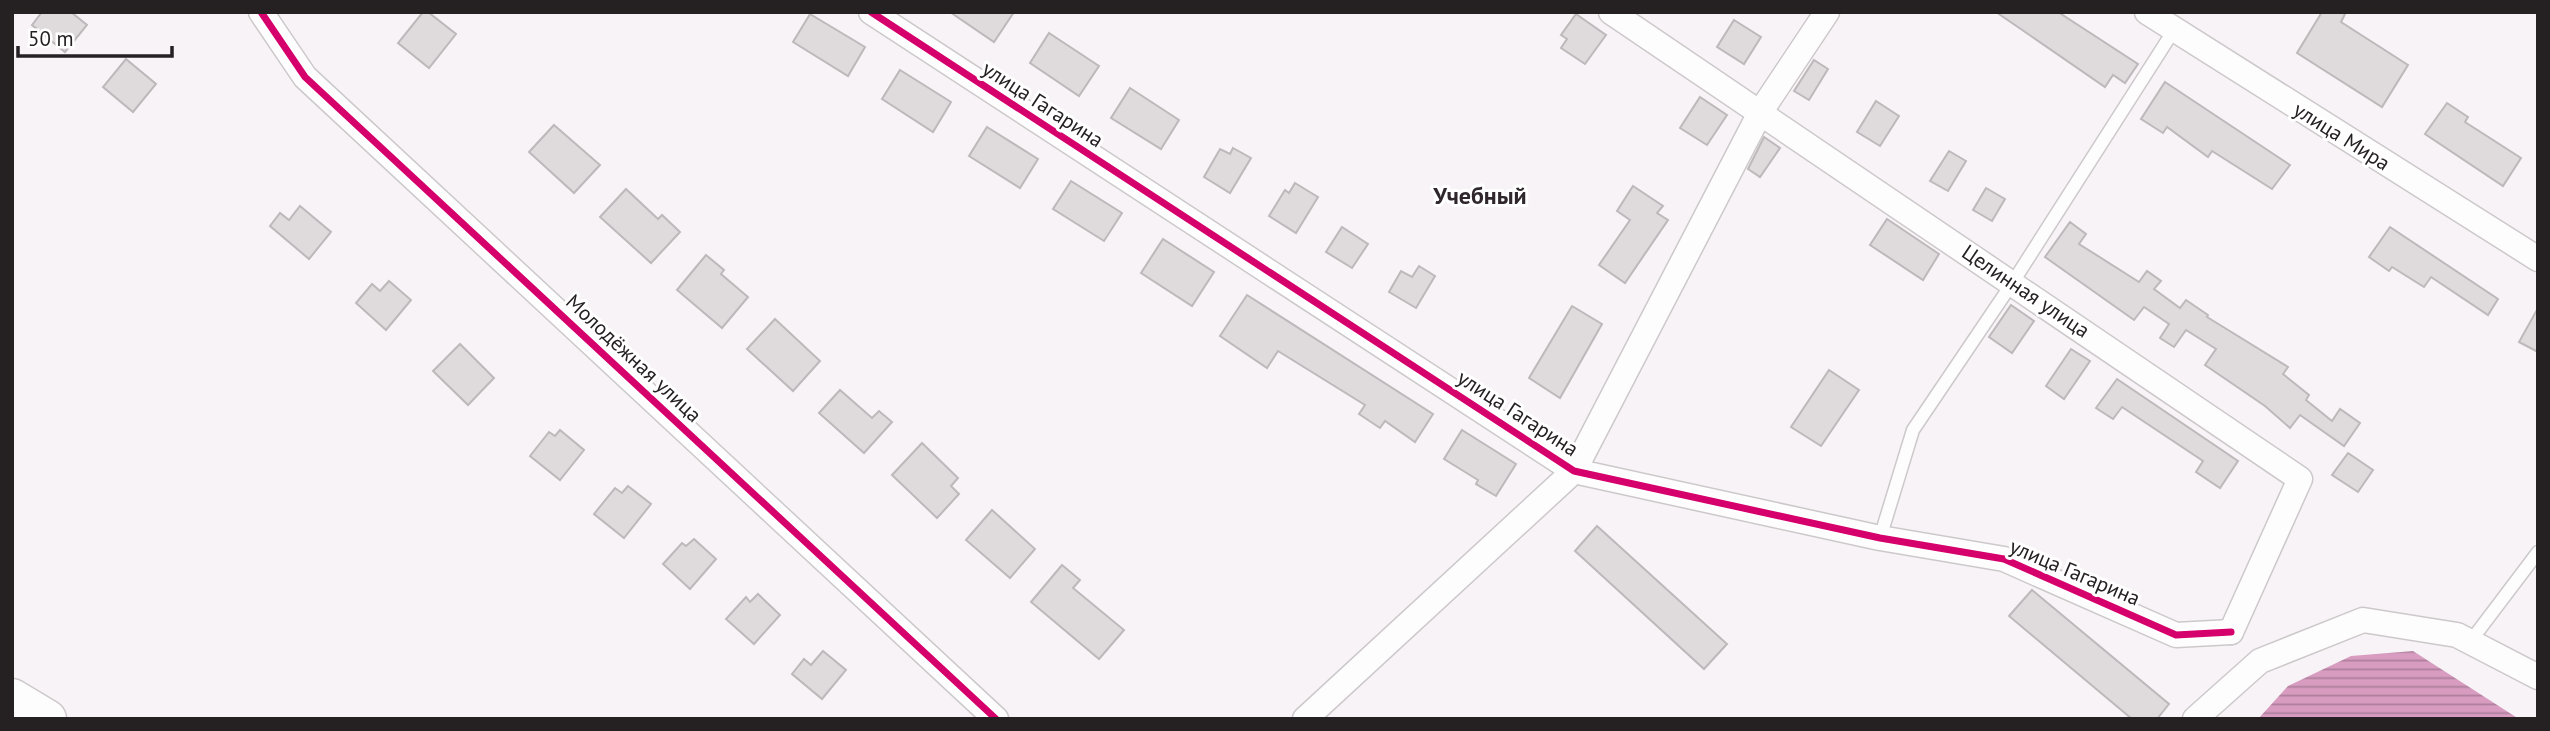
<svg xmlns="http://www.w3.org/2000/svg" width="2550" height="731" viewBox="0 0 2550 731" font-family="'PT Sans',sans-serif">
<defs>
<pattern id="water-rules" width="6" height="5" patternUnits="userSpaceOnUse" patternTransform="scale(1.75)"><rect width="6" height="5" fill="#d79cc0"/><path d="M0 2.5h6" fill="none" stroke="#ae7f9c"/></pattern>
</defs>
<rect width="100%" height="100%" fill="#f8f3f6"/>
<path fill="url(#water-rules)" d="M 2413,651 L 2519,719 L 2258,719 L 2288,686 L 2351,656 Z"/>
<g fill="#dfdbdd" stroke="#bdb9bb" stroke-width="2">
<path d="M 42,12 L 71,12 L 87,25 L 65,52 L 32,25 Z"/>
<path d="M 423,12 L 428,12 L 456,34 L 429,68 L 398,43 Z"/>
<path d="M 950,12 L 1014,12 L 994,42 Z"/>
<path d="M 1996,12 L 2058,12 L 2138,64 L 2125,83 L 2113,75 L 2105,87 Z"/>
<path d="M 2322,12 L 2346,12 L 2341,22 L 2408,65 L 2382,107 L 2297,53 Z"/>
<path d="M 810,14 L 865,47 L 848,76 L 793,42 Z"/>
<path d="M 1576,14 L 1606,35 L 1585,64 L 1561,48 L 1567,39 L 1561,35 Z"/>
<path d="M 1734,20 L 1761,37 L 1744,64 L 1717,47 Z"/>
<path d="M 1049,33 L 1099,66 L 1079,96 L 1030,63 Z"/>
<path d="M 126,59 L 156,84 L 133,112 L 103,87 Z"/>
<path d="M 1814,60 L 1828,69 L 1809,100 L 1794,91 Z"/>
<path d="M 900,70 L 951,102 L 933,132 L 882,99 Z"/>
<path d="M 2165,82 L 2290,165 L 2272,189 L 2212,151 L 2208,157 L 2167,127 L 2163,133 L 2141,119 Z"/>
<path d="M 1130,88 L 1179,120 L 1161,149 L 1111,118 Z"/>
<path d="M 1700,97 L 1727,115 L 1707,145 L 1680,128 Z"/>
<path d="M 1876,101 L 1899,116 L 1880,146 L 1857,132 Z"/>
<path d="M 2447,103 L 2468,117 L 2465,122 L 2521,158 L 2503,186 L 2425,134 Z"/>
<path d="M 554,125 L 600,165 L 574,193 L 529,152 Z"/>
<path d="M 987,127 L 1038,159 L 1020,188 L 969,156 Z"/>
<path d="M 1764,137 L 1780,148 L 1760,177 L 1748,169 Z"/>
<path d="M 1233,148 L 1251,158 L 1230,193 L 1204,177 L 1220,149 L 1230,154 Z"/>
<path d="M 1949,151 L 1966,161 L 1948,191 L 1930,181 Z"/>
<path d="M 1071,181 L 1122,213 L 1104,241 L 1053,209 Z"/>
<path d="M 1295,183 L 1318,197 L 1296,233 L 1269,216 L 1285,190 L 1289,193 Z"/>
<path d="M 1633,186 L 1663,206 L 1657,213 L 1668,220 L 1625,283 L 1599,265 L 1630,220 L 1617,211 Z"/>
<path d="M 1986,188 L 2005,199 L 1992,221 L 1973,210 Z"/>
<path d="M 626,189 L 658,219 L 662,215 L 680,232 L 651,263 L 600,217 Z"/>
<path d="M 300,206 L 331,232 L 309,259 L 270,226 L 280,213 L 289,220 Z"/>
<path d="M 1887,219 L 1939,254 L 1923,280 L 1870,245 Z"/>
<path d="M 2070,222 L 2086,234 L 2079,244 L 2139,282 L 2147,271 L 2161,281 L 2154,289 L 2180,308 L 2186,300 L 2208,315 L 2207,317 L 2288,367 L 2283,374 L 2309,395 L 2306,400 L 2332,421 L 2340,409 L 2360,423 L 2344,446 L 2300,415 L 2290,428 L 2265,406 L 2205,365 L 2216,349 L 2186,330 L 2174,347 L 2160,338 L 2169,324 L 2144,307 L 2134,320 L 2045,257 Z"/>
<path d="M 1342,227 L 1368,244 L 1352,268 L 1326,252 Z"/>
<path d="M 2390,227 L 2498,299 L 2488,315 L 2431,277 L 2424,287 L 2392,267 L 2389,271 L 2369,257 Z"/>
<path d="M 1163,239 L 1214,272 L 1192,306 L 1141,273 Z"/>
<path d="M 706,255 L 724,270 L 721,274 L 748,297 L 722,328 L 677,290 Z"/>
<path d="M 1419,266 L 1435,276 L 1416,308 L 1389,292 L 1401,271 L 1412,277 Z"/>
<path d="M 389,281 L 411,300 L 386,330 L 356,303 L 372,284 L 380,291 Z"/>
<path d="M 1247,295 L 1433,414 L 1415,442 L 1385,421 L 1380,428 L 1359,414 L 1365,405 L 1278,351 L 1267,368 L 1220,336 Z"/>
<path d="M 2011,305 L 2034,321 L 2012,353 L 1989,337 Z"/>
<path d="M 1572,306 L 1602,324 L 1560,398 L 1529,378 Z"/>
<path d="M 2538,308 L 2538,352 L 2519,342 Z"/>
<path d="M 775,319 L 820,361 L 793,391 L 747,349 Z"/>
<path d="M 460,344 L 494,378 L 468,405 L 433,371 Z"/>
<path d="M 2071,349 L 2090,361 L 2064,399 L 2046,386 Z"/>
<path d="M 1829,370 L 1859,390 L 1821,446 L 1791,427 Z"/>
<path d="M 2117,379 L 2238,461 L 2220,488 L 2196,472 L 2203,461 L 2122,407 L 2113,419 L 2096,408 Z"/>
<path d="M 840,390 L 872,418 L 879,411 L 892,422 L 864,453 L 819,413 Z"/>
<path d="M 560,430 L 584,450 L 560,480 L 530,456 L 549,432 L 555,436 Z"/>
<path d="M 1462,430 L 1516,464 L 1496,496 L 1476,484 L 1478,480 L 1444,459 Z"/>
<path d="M 922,443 L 958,478 L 951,486 L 959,494 L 937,518 L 892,475 Z"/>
<path d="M 2348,453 L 2373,470 L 2358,492 L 2332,475 Z"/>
<path d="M 628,486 L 651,504 L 624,538 L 594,514 L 615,488 L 622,493 Z"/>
<path d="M 992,510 L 1035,549 L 1010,578 L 966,540 Z"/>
<path d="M 1597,526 L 1727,644 L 1704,669 L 1575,551 Z"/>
<path d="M 694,539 L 716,559 L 690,589 L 663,564 L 682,543 L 686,546 Z"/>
<path d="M 1062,565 L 1080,580 L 1073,588 L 1124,630 L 1099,659 L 1031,602 Z"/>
<path d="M 2032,590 L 2169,704 L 2157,719 L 2132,719 L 2009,616 Z"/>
<path d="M 758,594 L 780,615 L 754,644 L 726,619 L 746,597 L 750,602 Z"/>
<path d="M 823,651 L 846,670 L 822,699 L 792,674 L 804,659 L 811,665 Z"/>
</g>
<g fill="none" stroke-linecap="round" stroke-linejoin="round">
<defs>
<g id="service">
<path d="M 1880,538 L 1913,430 L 2013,282 L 2174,30"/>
<path d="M 2470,642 L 2538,552"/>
</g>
<g id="minor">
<path d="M 261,12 L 305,77 L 996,719"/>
<path d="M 871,12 L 1574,471 L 1880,538 L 2004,559 L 2176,635 L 2231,632"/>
<path d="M 1611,12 L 2300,479 L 2231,632"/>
<path d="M 2147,12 L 2538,259"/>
<path d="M 1305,719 L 1574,471 L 1761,111 L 1827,12"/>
<path d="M 2195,719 L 2260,661 L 2363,620 L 2457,635 L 2538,677"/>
</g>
<path id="trunk" d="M 12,698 L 47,719"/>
</defs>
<use href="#service" stroke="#cdc9cb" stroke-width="15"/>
<use href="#minor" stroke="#cdc9cb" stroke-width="27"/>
<use href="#trunk" stroke="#cdc9cb" stroke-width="41"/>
<use href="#service" stroke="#fefdfe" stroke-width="12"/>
<use href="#minor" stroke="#fefdfe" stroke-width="24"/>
<use href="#trunk" stroke="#fefdfe" stroke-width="38"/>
<defs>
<g id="cycleway">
<path d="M 261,12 L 305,77 L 996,719"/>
<path d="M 871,12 L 1574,471 L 1880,538 L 2004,559 L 2176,635 L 2231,632"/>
</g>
</defs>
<use href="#cycleway" stroke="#fff" stroke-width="11"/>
<use href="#cycleway" stroke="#d6006c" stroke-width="7"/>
</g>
<g text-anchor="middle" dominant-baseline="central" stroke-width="6" stroke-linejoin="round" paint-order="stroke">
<g font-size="21" fill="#252123" stroke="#fff">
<text transform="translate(1043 104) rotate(33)">улица Гагарина</text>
<text transform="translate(2342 136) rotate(32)">улица Мира</text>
<text transform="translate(2026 291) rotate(34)">Целинная улица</text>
<text transform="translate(634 358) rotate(43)">Молодёжная улица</text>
<text transform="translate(1518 413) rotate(33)">улица Гагарина</text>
<text transform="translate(2075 572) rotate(23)">улица Гагарина</text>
</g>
<g font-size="24" font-weight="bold" fill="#2f272c" stroke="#fff">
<text x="1480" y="195">Учебный</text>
</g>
</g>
<rect width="2550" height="731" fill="none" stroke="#252123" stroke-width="28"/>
<path d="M18 46v10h154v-10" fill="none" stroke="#252123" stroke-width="3.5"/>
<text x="28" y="46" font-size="21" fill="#252123" stroke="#ffffff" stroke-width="5" paint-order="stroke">50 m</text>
</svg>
